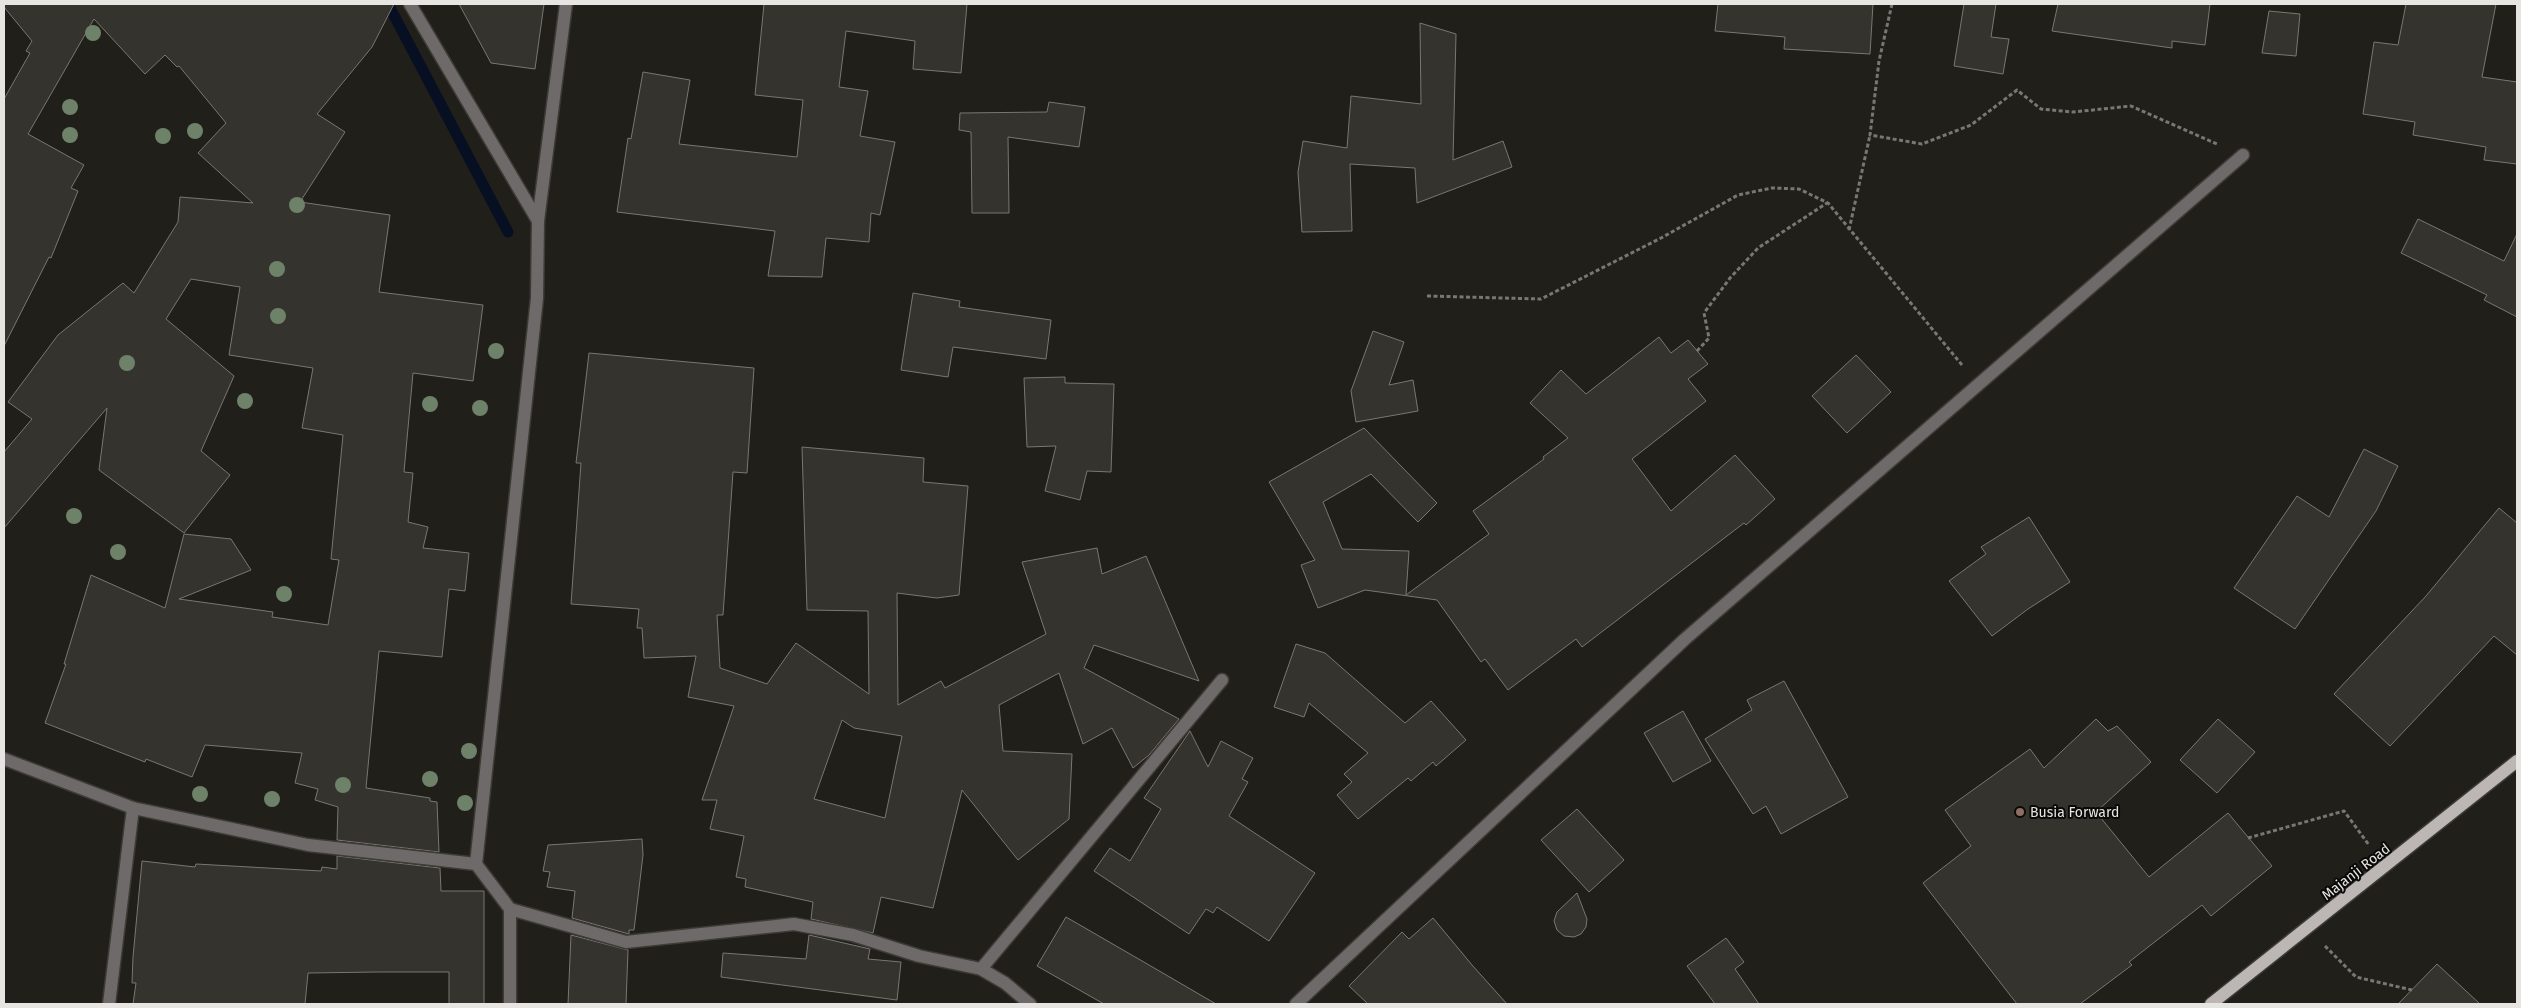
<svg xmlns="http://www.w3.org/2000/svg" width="2521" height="1008" viewBox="0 0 2521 1008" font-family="'Fira Sans',sans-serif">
<rect width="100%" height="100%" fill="#211f1a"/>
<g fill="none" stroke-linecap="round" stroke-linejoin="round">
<path stroke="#070f22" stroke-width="11" d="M 388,4 L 508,232"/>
</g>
<g fill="#35332e" stroke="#797771" fill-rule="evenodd">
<path d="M 4,4 L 394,4 L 372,47 L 317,114 L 345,132 L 300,202 L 390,215 L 379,292 L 483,305 L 473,381 L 413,373 L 404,472 L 413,473 L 408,522 L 428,527 L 423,548 L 469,553 L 465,591 L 449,589 L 442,657 L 379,651 L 366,788 L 430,798 L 430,801 L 437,802 L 439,852 L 337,840 L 338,807 L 315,800 L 318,789 L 295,783 L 302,753 L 205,745 L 192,777 L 146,759 L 145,762 L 45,723 L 66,664 L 64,664 L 91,575 L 165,608 L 184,534 L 231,539 L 251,570 L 179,599 L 273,612 L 272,617 L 328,625 L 339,560 L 331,559 L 343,435 L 302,428 L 313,368 L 229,355 L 240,287 L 191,279 L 166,319 L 234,376 L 201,451 L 230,475 L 184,533 L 99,470 L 107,408 L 4,528 L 4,452 L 32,419 L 8,402 L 58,335 L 123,283 L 134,293 L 178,222 L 180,197 L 253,203 L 198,153 L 226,123 L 179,66 L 177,67 L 165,55 L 145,74 L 94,19 L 28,134 L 84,165 L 71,188 L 78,191 L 51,258 L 49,257 L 4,346 L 4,99 L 30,53 L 26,51 L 32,41 L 4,7 Z"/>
<path d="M 459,4 L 544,4 L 535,69 L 491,63 Z"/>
<path d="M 764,4 L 967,4 L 961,73 L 913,69 L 915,41 L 846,31 L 839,87 L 868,91 L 860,136 L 895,142 L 880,215 L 871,213 L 869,242 L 826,238 L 822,277 L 768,276 L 775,231 L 617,212 L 628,138 L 631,139 L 643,72 L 690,80 L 679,144 L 797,157 L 803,100 L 755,95 Z"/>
<path d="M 1718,4 L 1873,4 L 1870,54 L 1784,49 L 1785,37 L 1715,31 Z"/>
<path d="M 1964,4 L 1996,4 L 1991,37 L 2009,39 L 2003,74 L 1954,66 Z"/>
<path d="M 2058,4 L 2210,4 L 2205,45 L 2172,41 L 2172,48 L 2052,31 Z"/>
<path d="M 2406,4 L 2496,4 L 2482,77 L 2517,82 L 2517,164 L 2484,160 L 2486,147 L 2413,135 L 2415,122 L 2363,114 L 2374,42 L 2398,45 Z"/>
<path d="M 2269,11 L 2300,14 L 2296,56 L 2262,53 Z"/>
<path d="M 1420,23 L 1456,34 L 1453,160 L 1503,141 L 1512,167 L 1417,203 L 1415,168 L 1350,164 L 1352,231 L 1302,232 L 1298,172 L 1303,141 L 1347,148 L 1351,96 L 1421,104 Z"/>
<path d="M 1049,102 L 1085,107 L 1079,147 L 1008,137 L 1009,213 L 972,213 L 971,132 L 959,130 L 960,113 L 1047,112 Z"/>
<path d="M 2418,219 L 2504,261 L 2517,234 L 2517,317 L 2484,300 L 2487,295 L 2401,253 Z"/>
<path d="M 913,293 L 960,301 L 959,307 L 1051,320 L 1046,359 L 953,347 L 948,377 L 901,370 Z"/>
<path d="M 1373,331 L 1404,342 L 1389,385 L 1413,380 L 1418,411 L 1356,422 L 1351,391 Z"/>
<path d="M 1659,337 L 1671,353 L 1688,340 L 1708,364 L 1688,379 L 1706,401 L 1632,459 L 1671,511 L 1735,455 L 1775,499 L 1746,525 L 1744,523 L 1582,647 L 1576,639 L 1508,690 L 1485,659 L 1481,662 L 1437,600 L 1365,590 L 1318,608 L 1301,565 L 1315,560 L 1269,482 L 1364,428 L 1437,503 L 1418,522 L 1371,474 L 1323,502 L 1342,549 L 1409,551 L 1406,595 L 1489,534 L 1473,511 L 1544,459 L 1543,457 L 1568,438 L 1530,403 L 1561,370 L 1586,394 Z"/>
<path d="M 589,353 L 754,368 L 747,473 L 733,472 L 723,615 L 717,615 L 720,668 L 767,684 L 796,643 L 869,694 L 868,611 L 807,610 L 802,447 L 924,458 L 923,482 L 968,486 L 959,595 L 937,598 L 897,593 L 898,705 L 941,681 L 945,688 L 1046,634 L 1022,562 L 1097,548 L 1102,574 L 1146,556 L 1199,681 L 1094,645 L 1084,668 L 1179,719 L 1149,755 L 1133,768 L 1112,728 L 1083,744 L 1059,673 L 999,705 L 1003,751 L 1072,754 L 1069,819 L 1018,860 L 962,790 L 933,908 L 881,897 L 873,933 L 811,919 L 813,902 L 745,887 L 746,879 L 736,877 L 744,836 L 710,829 L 717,800 L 702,800 L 734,706 L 688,697 L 696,656 L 644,658 L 642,628 L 637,628 L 639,609 L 571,604 L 581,463 L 576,463 ZM 842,720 L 854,728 L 902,736 L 885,818 L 814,799 Z"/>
<path d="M 1856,355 L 1891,392 L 1847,433 L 1812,396 Z"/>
<path d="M 1065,377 L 1065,383 L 1114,384 L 1111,472 L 1087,471 L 1080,500 L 1045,491 L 1056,446 L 1027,447 L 1024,378 Z"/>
<path d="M 2364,449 L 2398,466 L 2376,511 L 2295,629 L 2234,588 L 2297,496 L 2329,517 Z"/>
<path d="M 2499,508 L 2517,523 L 2517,655 L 2494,636 L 2390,746 L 2334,694 L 2426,596 Z"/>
<path d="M 2029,517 L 2070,582 L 2028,609 L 1992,636 L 1949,581 L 1986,554 L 1981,547 Z"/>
<path d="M 1296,644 L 1325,653 L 1405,723 L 1431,701 L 1466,740 L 1436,766 L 1433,762 L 1411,781 L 1408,778 L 1358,819 L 1337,795 L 1352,782 L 1344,774 L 1368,753 L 1309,703 L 1304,717 L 1274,707 Z"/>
<path d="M 1784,681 L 1848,797 L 1781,834 L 1766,806 L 1753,814 L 1705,739 L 1752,710 L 1747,700 Z"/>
<path d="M 1683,711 L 1711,761 L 1673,782 L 1644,733 Z"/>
<path d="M 2096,719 L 2108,731 L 2117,726 L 2151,762 L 2096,812 L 2149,877 L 2228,813 L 2272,866 L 2211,916 L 2202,905 L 2129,962 L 2132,965 L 2080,1004 L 2017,1004 L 1923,883 L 1971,846 L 1945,810 L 2030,749 L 2044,768 Z"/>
<path d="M 2218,719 L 2255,752 L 2217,793 L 2180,760 Z"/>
<path d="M 1190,731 L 1208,767 L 1221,741 L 1253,758 L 1242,779 L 1248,782 L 1229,816 L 1315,873 L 1269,941 L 1217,907 L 1213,913 L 1206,909 L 1189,934 L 1094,871 L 1110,848 L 1130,861 L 1161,809 L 1144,798 Z"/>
<path d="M 1577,809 L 1624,860 L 1589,892 L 1541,840 Z"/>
<path d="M 642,839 L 643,855 L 634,930 L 629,930 L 629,934 L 572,918 L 575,891 L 547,887 L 550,872 L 543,871 L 548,845 Z"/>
<path d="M 337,856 L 440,868 L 441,891 L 484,891 L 484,1004 L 449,1004 L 449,972 L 377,972 L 308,973 L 305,1004 L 133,1004 L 136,983 L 132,983 L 133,957 L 142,861 L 195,867 L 196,864 L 321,871 L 322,867 L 337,869 Z"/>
<path d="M 1577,893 L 1587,919 L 1586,927 L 1581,934 L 1574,937 L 1564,936 L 1557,930 L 1554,921 L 1557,912 Z"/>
<path d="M 1066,917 L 1149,965 L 1216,1004 L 1104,1004 L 1037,966 Z"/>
<path d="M 1433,918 L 1472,965 L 1507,1004 L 1368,1004 L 1349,986 L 1402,932 L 1409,939 Z"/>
<path d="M 571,935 L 628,950 L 626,1004 L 568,1004 Z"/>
<path d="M 809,935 L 870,949 L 868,959 L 901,962 L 897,1000 L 721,977 L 723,953 L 806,959 Z"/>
<path d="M 1726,938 L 1744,962 L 1735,969 L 1759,1004 L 1715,1004 L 1687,966 Z"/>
<path d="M 2437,964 L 2480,1004 L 2398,1004 Z"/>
</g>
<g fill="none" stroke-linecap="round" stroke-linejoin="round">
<defs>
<g id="minor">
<path d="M 410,4 L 538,221"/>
<path d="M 4,759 L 133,808 L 308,845 L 476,864"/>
<path d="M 510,909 L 626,942 L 794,924 L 853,935 L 919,956 L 981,969 L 1005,983 L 1030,1004"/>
<path d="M 981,969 L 1222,680"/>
<path d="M 109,1004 L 133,808"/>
<path d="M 510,1004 L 510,909 L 476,864 L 537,298 L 538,221 L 566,4"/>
<path d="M 1296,1004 L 1685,639 L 2243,155"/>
</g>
<path id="major" d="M 2211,1004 L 2517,761"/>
</defs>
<use href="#minor" stroke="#3d3b36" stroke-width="15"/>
<use href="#major" stroke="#3d3b36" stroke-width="15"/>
<g stroke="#797773" stroke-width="3" stroke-dasharray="4 2.5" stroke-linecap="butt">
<path d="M 1892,4 L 1879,61 L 1870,135 L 1922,144 L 1971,125 L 2017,90 L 2041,109 L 2073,112 L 2131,106 L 2217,144"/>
<path d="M 1849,230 L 1870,135"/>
<path d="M 1427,296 L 1541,299 L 1661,238 L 1738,195 L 1772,188 L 1799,189 L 1828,203 L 1962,365"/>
<path d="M 1697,351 L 1709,338 L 1704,313 L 1730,278 L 1758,248 L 1827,203"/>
<path d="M 2248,838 L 2344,811 L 2369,845"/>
<path d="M 2325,946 L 2356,977 L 2412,990"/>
</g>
<use href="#minor" stroke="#6d6a69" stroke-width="12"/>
<use href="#major" stroke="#bcb6b4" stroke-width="12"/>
</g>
<g fill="#6e8269">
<circle cx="93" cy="33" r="8"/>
<circle cx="70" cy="107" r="8"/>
<circle cx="195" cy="131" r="8"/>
<circle cx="70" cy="135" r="8"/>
<circle cx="163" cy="136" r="8"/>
<circle cx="297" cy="205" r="8"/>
<circle cx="277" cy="269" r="8"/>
<circle cx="278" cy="316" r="8"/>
<circle cx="496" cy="351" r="8"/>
<circle cx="127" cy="363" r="8"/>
<circle cx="245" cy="401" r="8"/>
<circle cx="430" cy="404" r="8"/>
<circle cx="480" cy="408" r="8"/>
<circle cx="74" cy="516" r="8"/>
<circle cx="118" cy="552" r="8"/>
<circle cx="284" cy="594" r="8"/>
<circle cx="469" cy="751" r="8"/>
<circle cx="430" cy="779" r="8"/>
<circle cx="343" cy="785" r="8"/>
<circle cx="200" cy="794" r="8"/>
<circle cx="272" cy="799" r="8"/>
<circle cx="465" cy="803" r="8"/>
</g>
<circle fill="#8d6e63" stroke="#090907" stroke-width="2" cx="2020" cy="812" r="5"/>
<g text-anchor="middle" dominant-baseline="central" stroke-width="4" stroke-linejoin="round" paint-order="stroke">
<g font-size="14" fill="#e6e5e2" stroke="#090907" text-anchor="start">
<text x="2030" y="812">Busia Forward</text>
</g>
<g font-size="14" fill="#e6e5e2" stroke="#090907">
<text transform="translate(2356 872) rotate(-38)">Majanji Road</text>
</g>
</g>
<rect width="2521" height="1008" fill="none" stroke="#e6e5e2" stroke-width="10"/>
</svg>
